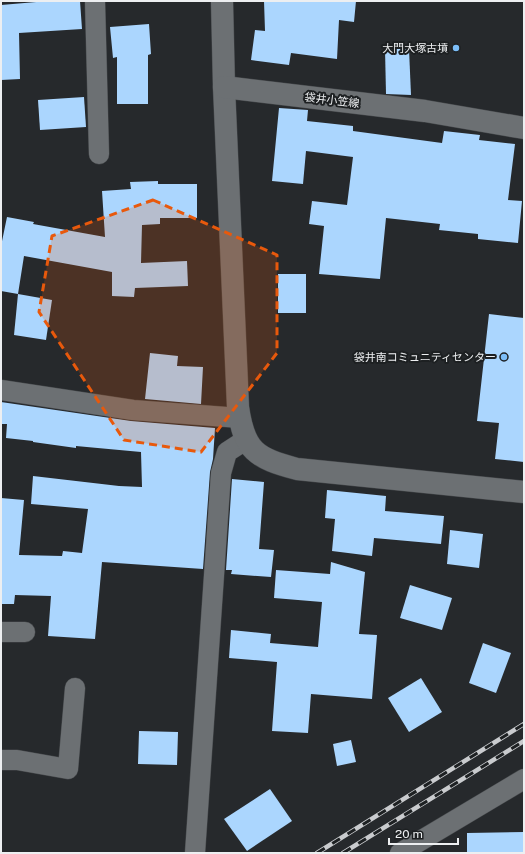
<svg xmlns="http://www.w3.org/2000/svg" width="525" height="854" viewBox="0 0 525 854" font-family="'Public Sans','Noto Sans JP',sans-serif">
<rect width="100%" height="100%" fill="#26292c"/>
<g fill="#abd6fe">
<path d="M 48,1 L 80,1 L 82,29 L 19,33 L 20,79 L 1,80 L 1,5 Z"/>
<path d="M 264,1 L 356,1 L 354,22 L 339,20 L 337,59 L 291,53 L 289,65 L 251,60 L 255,30 L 265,31 Z"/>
<path d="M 149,24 L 151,54 L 148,55 L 148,104 L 117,104 L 117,57 L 113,58 L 110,27 Z"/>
<path d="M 385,49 L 409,49 L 411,95 L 386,94 Z"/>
<path d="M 84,97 L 86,127 L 40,130 L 38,100 Z"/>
<path d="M 279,108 L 308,110 L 307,121 L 353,126 L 353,131 L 442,143 L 444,131 L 480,135 L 479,140 L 515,144 L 508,200 L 522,201 L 518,243 L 478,239 L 478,234 L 439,230 L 440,224 L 386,218 L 380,279 L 319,274 L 324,226 L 309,224 L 312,201 L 347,205 L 353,157 L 306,151 L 303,184 L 272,181 Z"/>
<path d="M 158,181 L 158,184 L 197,184 L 197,218 L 160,218 L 160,224 L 142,225 L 141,263 L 187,261 L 188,286 L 135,288 L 134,297 L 112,296 L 112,272 L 24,256 L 18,294 L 1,291 L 1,246 L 7,217 L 34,222 L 33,224 L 105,237 L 102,191 L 131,189 L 130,182 Z"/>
<rect x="278" y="274" width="28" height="39"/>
<path d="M 18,294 L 52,300 L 46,340 L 14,335 Z"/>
<path d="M 489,314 L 524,318 L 524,462 L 495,459 L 499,423 L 477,421 Z"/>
<path d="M 150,353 L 178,356 L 177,366 L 203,367 L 201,404 L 145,399 Z"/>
<path d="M 1,402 L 131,421 L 215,428 L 213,459 L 210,472 L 203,569 L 102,562 L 95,639 L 48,636 L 51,596 L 15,595 L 14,604 L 1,604 L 1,498 L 24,500 L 19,555 L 62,556 L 63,551 L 82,553 L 88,509 L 31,504 L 33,476 L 119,486 L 142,487 L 141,452 L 76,446 L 76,448 L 33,442 L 33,441 L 6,438 L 7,424 L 1,424 Z"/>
<path d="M 232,479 L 264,482 L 259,549 L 274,550 L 271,577 L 231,574 L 232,570 L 226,570 Z"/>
<path d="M 327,490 L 386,496 L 385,511 L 444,516 L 441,544 L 374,538 L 372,556 L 332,551 L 335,519 L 325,518 Z"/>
<path d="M 450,530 L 483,534 L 479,568 L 447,564 Z"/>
<path d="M 331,562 L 365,572 L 359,634 L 377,635 L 372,699 L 311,694 L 308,733 L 272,731 L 277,662 L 229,658 L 231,630 L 271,634 L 270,643 L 318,647 L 322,602 L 274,598 L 276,570 L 330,574 Z"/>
<path d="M 410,585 L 452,598 L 442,630 L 400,618 Z"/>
<path d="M 483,643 L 511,653 L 496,693 L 469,683 Z"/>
<path d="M 421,678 L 442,712 L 409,732 L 388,698 Z"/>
<path d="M 139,731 L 178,732 L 177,765 L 138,764 Z"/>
<path d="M 351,740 L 356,762 L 337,766 L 333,744 Z"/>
<path d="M 270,789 L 292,821 L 247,851 L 224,819 Z"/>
<path d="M 524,832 L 524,853 L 467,853 L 467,833 Z"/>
</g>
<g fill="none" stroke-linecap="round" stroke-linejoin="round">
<defs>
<g id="street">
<path d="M 95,1 L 99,154"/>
<path d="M 1,390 L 133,410 L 240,418"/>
<path d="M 1,632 L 25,632"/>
<path d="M 1,760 L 17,760 L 68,769 L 75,688"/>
<path d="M 195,853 L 221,473 L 227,452 L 247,439"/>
<path d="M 400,853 L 524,779"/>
</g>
<g id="secondary">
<path d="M 222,1 L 224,87 L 238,407 C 244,451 256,458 297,469 L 524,492"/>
<path d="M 224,87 L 425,111 L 524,128"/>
</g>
</defs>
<use href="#street" stroke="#44474a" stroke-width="21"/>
<use href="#secondary" stroke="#44474a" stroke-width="23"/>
<use href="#street" stroke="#6c7073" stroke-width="20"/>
<use href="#secondary" stroke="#6c7073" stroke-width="22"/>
<defs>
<g id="rail">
<path d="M 317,853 L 524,724"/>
<path d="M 343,853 L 524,741"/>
</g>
</defs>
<use href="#rail" stroke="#c9cbce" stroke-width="4.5"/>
<use href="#rail" stroke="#1d2022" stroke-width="3" stroke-dasharray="9" stroke-linecap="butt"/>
</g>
<path fill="#e8590c" fill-opacity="0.2" stroke="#e8590c" stroke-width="3" stroke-dasharray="8 5" stroke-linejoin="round" d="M 153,200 L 277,255 L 277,353 L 201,452 L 124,440 L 39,312 L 52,236 Z"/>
<g fill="#7cbef9" stroke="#1d2022" stroke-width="1.5">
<circle cx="456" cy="48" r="4"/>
<circle cx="504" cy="357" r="4"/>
</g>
<g text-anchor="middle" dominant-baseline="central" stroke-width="4" stroke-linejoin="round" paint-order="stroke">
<g font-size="11" fill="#edeff1" stroke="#1d2022" text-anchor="end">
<text x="448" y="48">大門大塚古墳</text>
<text x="496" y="357">袋井南コミュニティセンター</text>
</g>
<g font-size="11" fill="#edeff1" stroke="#1d2022">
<text transform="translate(332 100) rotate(7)">袋井小笠線</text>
</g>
</g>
<rect width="525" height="854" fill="none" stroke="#edeff1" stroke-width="4"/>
<path d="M389 838v6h69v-6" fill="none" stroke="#edeff1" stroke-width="2"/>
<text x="395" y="838" font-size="12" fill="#edeff1" stroke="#1d2022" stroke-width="3" paint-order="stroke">20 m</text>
</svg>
